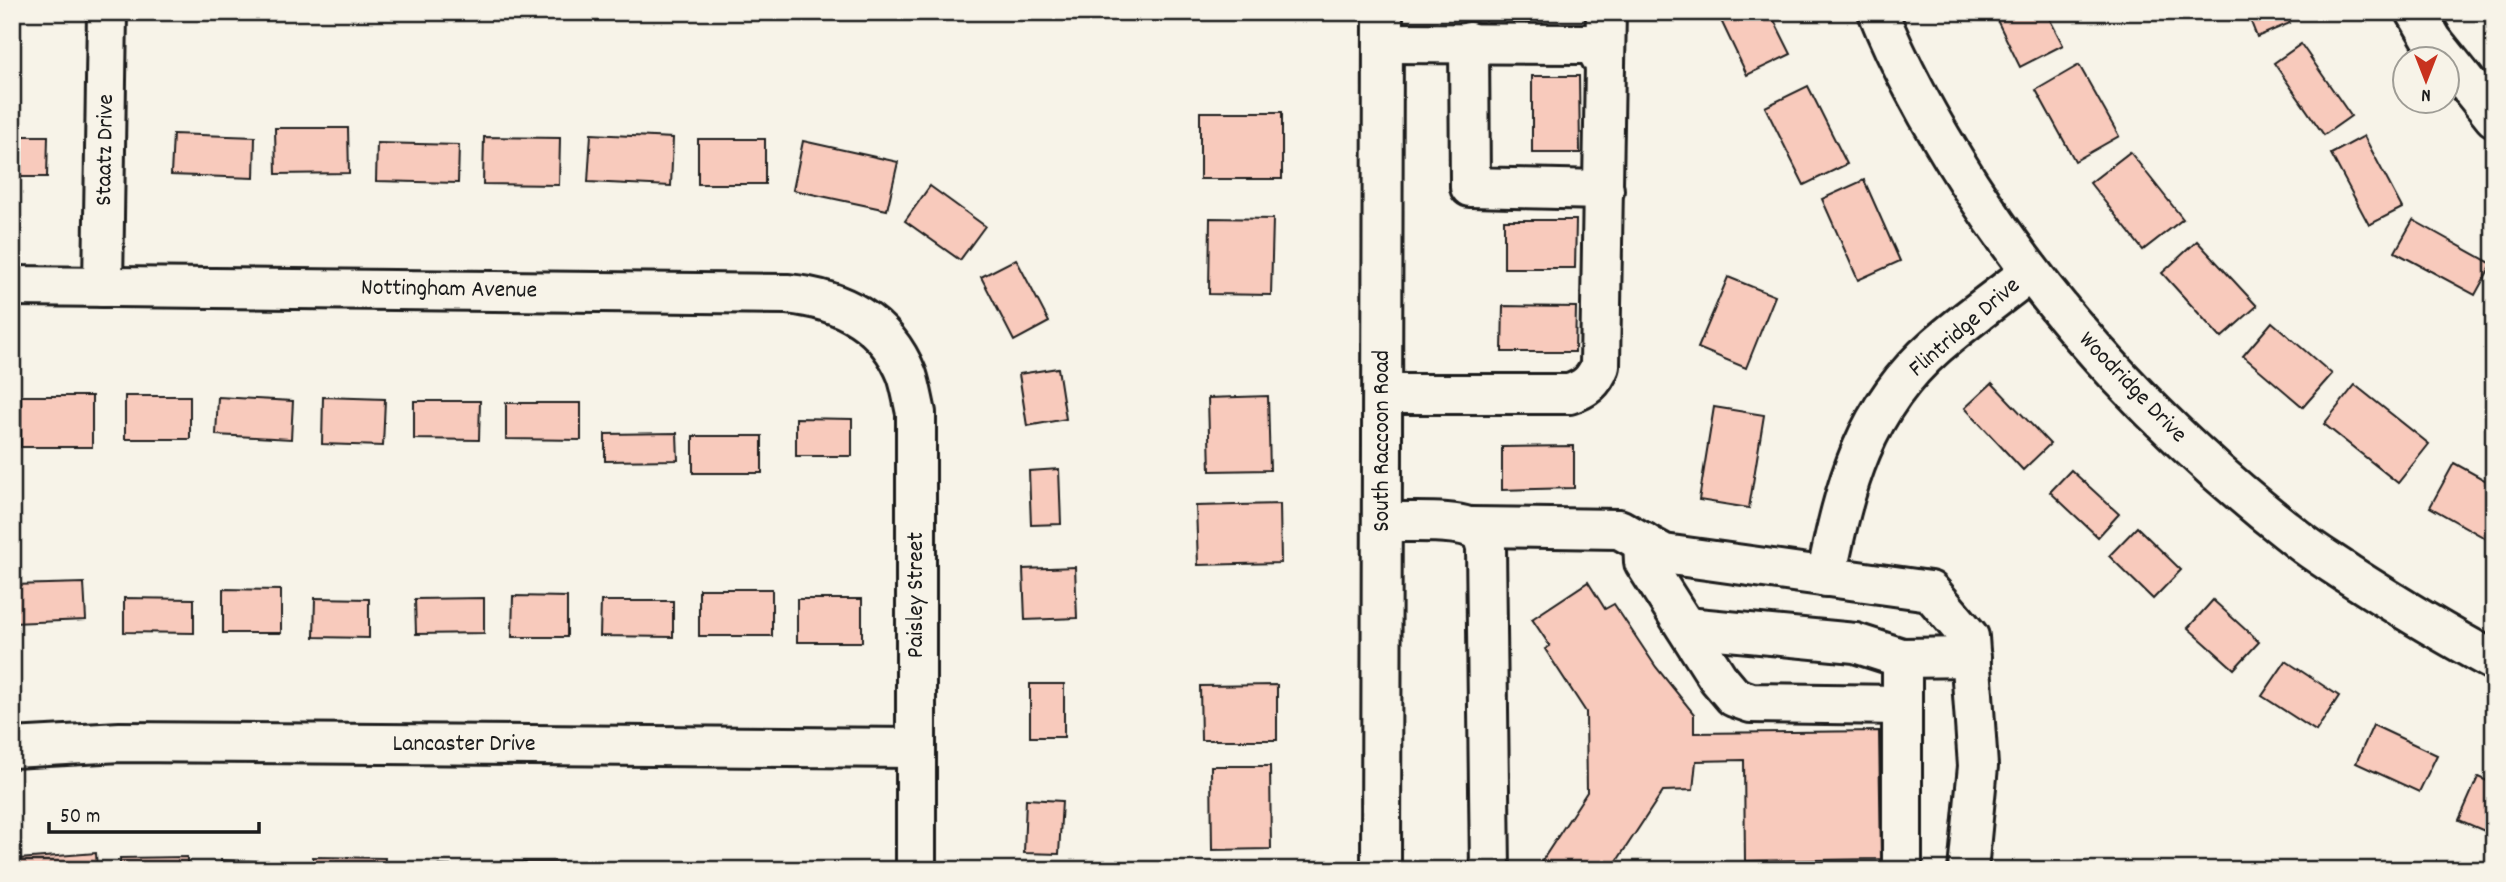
<svg xmlns="http://www.w3.org/2000/svg" width="2506" height="882" viewBox="0 0 2506 882" font-family="Dekko,sans-serif">
<rect width="100%" height="100%" fill="#f7f3e8"/>
<filter id="ink" filterUnits="userSpaceOnUse"><feTurbulence type="fractalNoise" baseFrequency=".0143" numOctaves="2"/><feDisplacementMap in="SourceGraphic" scale="14" xChannelSelector="R" yChannelSelector="G"/><feConvolveMatrix kernelMatrix="1 2 1 2 8 2 1 2 1" color-interpolation-filters="sRGB"/></filter>
<g filter="url(#ink)">
<g fill="#f8cabc" stroke="#1c1c1c" stroke-width="2">
<path d="M 365,12 L 439,12 L 439,13 L 365,14 Z"/>
<path d="M 558,12 L 611,12 L 610,20 L 558,18 Z"/>
<path d="M 1049,12 L 1122,12 L 1122,15 L 1049,16 Z"/>
<path d="M 1717,12 L 1770,12 L 1791,54 L 1747,75 Z"/>
<path d="M 1993,12 L 2046,12 L 2063,45 L 2020,67 Z"/>
<path d="M 2247,12 L 2285,12 L 2290,23 L 2257,37 Z"/>
<path d="M 2301,44 L 2351,116 L 2324,135 L 2274,63 Z"/>
<path d="M 2079,65 L 2119,136 L 2075,161 L 2036,90 Z"/>
<path d="M 1532,76 L 1579,76 L 1580,153 L 1532,153 Z"/>
<path d="M 1808,86 L 1847,164 L 1804,185 L 1765,107 Z"/>
<rect x="1200" y="112" width="82" height="67"/>
<path d="M 275,128 L 348,128 L 349,173 L 276,174 Z"/>
<path d="M 173,134 L 255,137 L 254,178 L 171,175 Z"/>
<path d="M 591,134 L 673,138 L 671,186 L 588,182 Z"/>
<path d="M 12,136 L 48,136 L 47,177 L 12,177 Z"/>
<path d="M 2364,136 L 2402,208 L 2369,225 L 2331,154 Z"/>
<path d="M 484,137 L 560,138 L 559,185 L 483,184 Z"/>
<rect x="698" y="139" width="67" height="45"/>
<path d="M 803,141 L 898,162 L 887,210 L 793,190 Z"/>
<path d="M 377,143 L 459,145 L 458,183 L 376,181 Z"/>
<path d="M 2130,152 L 2183,219 L 2143,250 L 2090,183 Z"/>
<path d="M 1864,180 L 1900,261 L 1858,280 L 1822,199 Z"/>
<path d="M 930,186 L 985,226 L 960,260 L 905,221 Z"/>
<path d="M 1210,218 L 1273,219 L 1271,295 L 1209,294 Z"/>
<path d="M 1504,220 L 1576,220 L 1575,268 L 1504,268 Z"/>
<path d="M 2413,220 L 2492,264 L 2475,295 L 2395,252 Z"/>
<path d="M 2197,241 L 2257,306 L 2221,338 L 2162,273 Z"/>
<path d="M 1016,259 L 1049,322 L 1014,341 L 981,277 Z"/>
<path d="M 1728,277 L 1775,296 L 1746,368 L 1698,348 Z"/>
<path d="M 1503,306 L 1576,307 L 1575,352 L 1502,352 Z"/>
<path d="M 2272,322 L 2332,374 L 2303,407 L 2243,356 Z"/>
<path d="M 1058,368 L 1066,419 L 1027,426 L 1019,374 Z"/>
<path d="M 1992,383 L 2050,444 L 2023,470 L 1965,408 Z"/>
<path d="M 2355,385 L 2429,444 L 2398,483 L 2324,424 Z"/>
<rect x="21" y="396" width="71" height="51"/>
<rect x="125" y="396" width="65" height="43"/>
<path d="M 1268,396 L 1270,470 L 1210,471 L 1208,398 Z"/>
<path d="M 218,397 L 293,401 L 291,439 L 216,435 Z"/>
<path d="M 323,397 L 385,399 L 383,446 L 322,444 Z"/>
<path d="M 414,401 L 480,401 L 479,440 L 414,439 Z"/>
<path d="M 506,403 L 581,403 L 581,440 L 506,439 Z"/>
<path d="M 1714,407 L 1764,415 L 1749,508 L 1699,500 Z"/>
<path d="M 796,418 L 852,419 L 852,456 L 796,456 Z"/>
<path d="M 677,433 L 678,460 L 605,461 L 605,434 Z"/>
<rect x="693" y="436" width="69" height="37"/>
<path d="M 1574,446 L 1574,488 L 1502,490 L 1502,447 Z"/>
<path d="M 2454,463 L 2494,485 L 2494,543 L 2430,507 Z"/>
<path d="M 1059,469 L 1061,524 L 1031,525 L 1029,471 Z"/>
<path d="M 2071,470 L 2119,514 L 2098,537 L 2050,492 Z"/>
<path d="M 1280,504 L 1281,563 L 1198,565 L 1196,506 Z"/>
<path d="M 2137,527 L 2181,570 L 2153,599 L 2109,556 Z"/>
<path d="M 1075,567 L 1077,618 L 1025,620 L 1023,569 Z"/>
<path d="M 1588,582 L 1605,609 L 1614,604 L 1656,667 L 1694,714 L 1694,733 L 1879,731 L 1881,859 L 1745,861 L 1744,760 L 1696,761 L 1693,790 L 1663,791 L 1611,870 L 1536,870 L 1587,792 L 1586,712 L 1545,649 L 1550,646 L 1532,619 Z"/>
<path d="M 84,583 L 86,620 L 12,623 L 12,585 Z"/>
<path d="M 223,589 L 281,590 L 281,633 L 223,633 Z"/>
<rect x="699" y="589" width="73" height="47"/>
<path d="M 513,596 L 567,597 L 567,637 L 512,637 Z"/>
<path d="M 124,598 L 194,599 L 194,633 L 124,632 Z"/>
<path d="M 315,598 L 369,599 L 369,638 L 314,637 Z"/>
<path d="M 484,598 L 484,633 L 416,634 L 415,599 Z"/>
<rect x="797" y="599" width="65" height="43"/>
<path d="M 2213,600 L 2259,642 L 2234,669 L 2188,628 Z"/>
<path d="M 601,601 L 673,601 L 673,637 L 600,636 Z"/>
<path d="M 2286,661 L 2339,696 L 2316,731 L 2262,696 Z"/>
<rect x="1030" y="684" width="34" height="53"/>
<path d="M 1277,685 L 1277,740 L 1201,740 L 1200,686 Z"/>
<path d="M 2373,725 L 2437,755 L 2419,792 L 2356,763 Z"/>
<path d="M 1211,766 L 1270,766 L 1271,849 L 1212,850 Z"/>
<path d="M 2478,777 L 2494,784 L 2494,835 L 2459,820 Z"/>
<path d="M 1026,799 L 1062,801 L 1059,854 L 1024,853 Z"/>
<path d="M 96,853 L 97,870 L 20,870 L 19,859 Z"/>
<path d="M 187,857 L 187,870 L 120,870 L 120,858 Z"/>
<path d="M 313,857 L 385,858 L 384,870 L 313,870 Z"/>
<path d="M 221,860 L 293,862 L 293,870 L 221,870 Z"/>
<rect x="499" y="862" width="78" height="8"/>
<path d="M 601,863 L 673,864 L 673,870 L 601,870 Z"/>
<path d="M 788,863 L 860,865 L 860,870 L 788,870 Z"/>
<path d="M 409,865 L 484,867 L 483,870 L 409,870 Z"/>
<rect x="698" y="865" width="71" height="5"/>
</g>
<g fill="none" stroke-linecap="round" stroke-linejoin="round">
<defs>
<g id="minor">
<path d="M 1878,12 C 1902,73 1935,130 1970,185 C 2060,325 2169,439 2300,541 C 2315,553 2332,563 2348,574 C 2396,605 2444,634 2494,661"/>
<path d="M 2416,12 L 2433,41 L 2494,117"/>
<path d="M 1469,42 L 1470,187 L 1604,190"/>
<path d="M 1383,43 L 1587,44 L 1596,49 L 1605,65 L 1600,366 C 1594,382 1585,389 1569,394 L 1383,394"/>
<path d="M 1605,65 L 1606,12"/>
<path d="M 12,286 L 787,294 C 841,299 886,322 907,375 C 911,387 913,400 916,413 L 916,870"/>
<path d="M 103,287 L 107,12"/>
<path d="M 1383,522 C 1406,523 1462,518 1479,532 C 1483,536 1484,541 1486,547 L 1490,870"/>
<path d="M 1470,527 L 1619,529 L 1664,554 L 1930,591 L 1969,637 L 1978,766 L 1968,870"/>
<path d="M 1643,542 L 1644,562 L 1718,678 L 1734,697 L 1751,703 L 1902,705"/>
<path d="M 1826,577 C 1845,485 1863,410 1937,345 C 1967,319 2000,296 2030,272"/>
<path d="M 1686,627 L 1855,643 L 1902,658"/>
<path d="M 12,748 L 120,742 L 916,748"/>
<path d="M 1381,870 L 1383,12"/>
<path d="M 1902,870 L 1902,658 L 1971,657"/>
</g>
</defs>
<use href="#minor" stroke="#1c1c1c" stroke-width="44"/>
<use href="#minor" stroke="#f7f3e8" stroke-width="38"/>
</g>
</g>
<g text-anchor="middle" dominant-baseline="central" stroke-width="5" stroke-linejoin="round" paint-order="stroke">
<g font-size="24" fill="#1c1c1c" stroke="#f7f3e8">
<text transform="translate(106 150) rotate(-89)">Staatz Drive</text>
<text transform="translate(449 290) rotate(1)">Nottingham Avenue</text>
<text transform="translate(1965 328) rotate(-41)">Flintridge Drive</text>
<text transform="translate(2132 388) rotate(46)">Woodridge Drive</text>
<text transform="translate(1383 441) rotate(-90)">South Raccoon Road</text>
<text transform="translate(917 595) rotate(-90)">Paisley Street</text>
<text x="464" y="745">Lancaster Drive</text>
</g>
</g>
<rect width="2506" height="882" fill="none" stroke="#f7f3e8" stroke-width="42"/>
<rect x="21" y="21" width="2464" height="840" fill="none" stroke="#1c1c1c" stroke-width="2.5" filter="url(#ink)"/>
<g transform="translate(2426 80) rotate(180)"><circle r="33" fill="#f7f3e8" stroke="#9f9d96" stroke-width="2"/>
<path d="M0-5L12 26L0 18L-12 26Z" fill="#c8321e"/>
<text y="-10" font-size="19" font-weight="bold" text-anchor="middle" fill="#1c1c1c">N</text>
</g>
<path d="M49 822v10h210v-10" fill="none" stroke="#1c1c1c" stroke-width="3.5"/>
<text x="60" y="822" font-size="21" fill="#1c1c1c" stroke="#f7f3e8" stroke-width="5" paint-order="stroke">50 m</text>
</svg>
